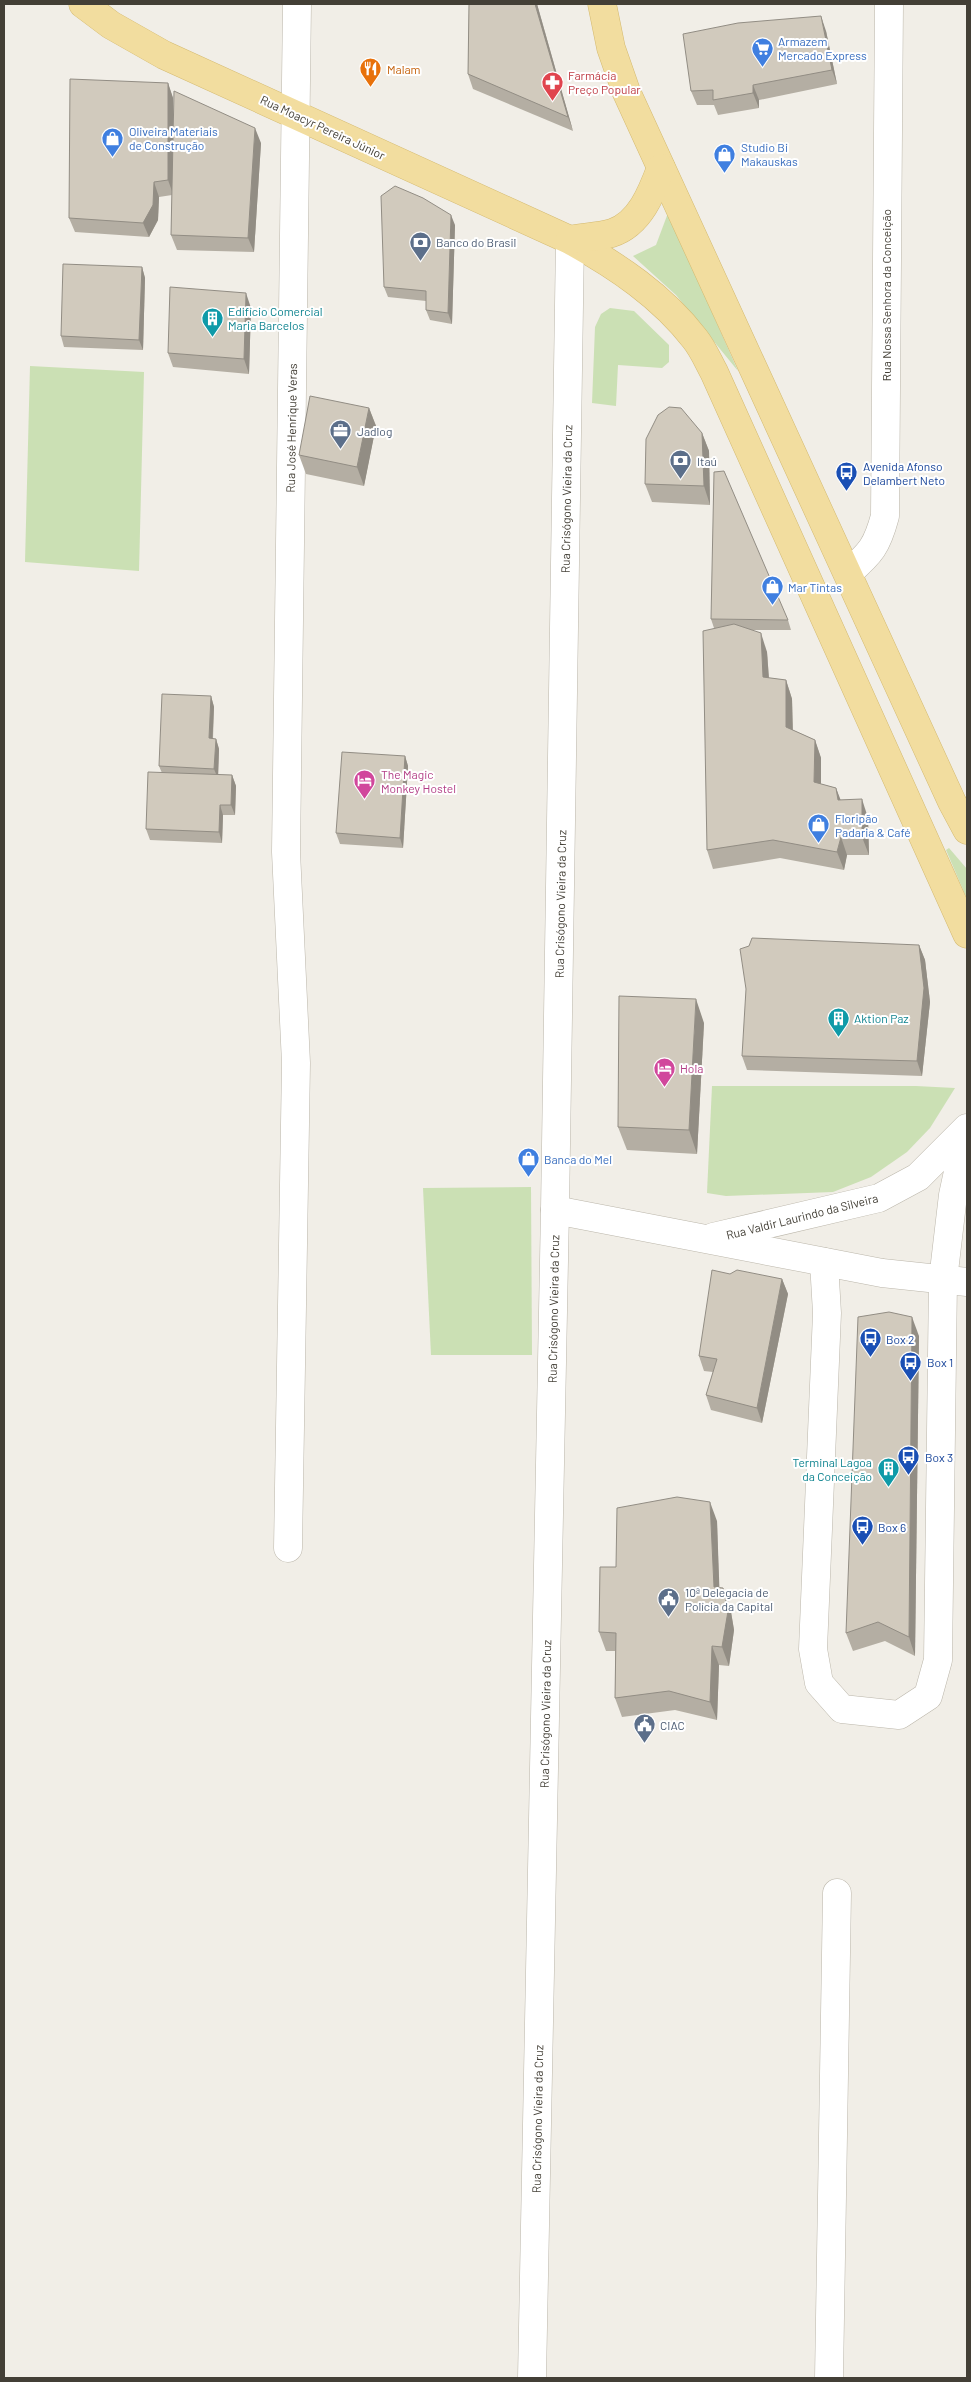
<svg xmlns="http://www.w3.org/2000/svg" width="971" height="2382" viewBox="0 0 971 2382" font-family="Barlow,sans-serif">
<rect width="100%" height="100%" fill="#f1eee7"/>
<g fill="#cbe0b4">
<path d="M 668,213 L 738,371 L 676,295 L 633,256 L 656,245 Z"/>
<path d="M 610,308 L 634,311 L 669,345 L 669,362 L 662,368 L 618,365 L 616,406 L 592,403 L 595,327 L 601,314 Z"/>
<path d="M 30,366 L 144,372 L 139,571 L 25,562 Z"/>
<path d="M 949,848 L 967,869 L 967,899 L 946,850 Z"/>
<path d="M 712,1086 L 916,1086 L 955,1088 L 930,1128 L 907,1152 L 871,1177 L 833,1192 L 726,1196 L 707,1193 Z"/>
<path d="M 531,1187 L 532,1355 L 431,1355 L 423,1188 Z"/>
</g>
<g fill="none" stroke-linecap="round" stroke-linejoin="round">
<defs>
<g id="minor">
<path d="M 848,573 C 871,553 877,546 885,516 L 889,4"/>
<path d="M 555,1210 L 882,1273 L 967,1282"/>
<path d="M 713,1237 L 879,1198 L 918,1177 L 967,1128"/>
<path d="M 824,1262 L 827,1313 L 813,1649 L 819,1683 L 842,1709 L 899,1715 L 928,1696 L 938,1660 L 943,1280 L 953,1195 L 967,1130"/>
<path d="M 288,1548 L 296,1063 L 286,852 L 297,4"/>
<path d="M 532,2378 L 555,1210 L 570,240"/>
<path d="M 829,2378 L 837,1893"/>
</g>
<g id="major">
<path d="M 83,4 L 111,25 L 164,55 L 570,240 C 617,266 662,296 695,339 C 703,349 708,361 714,372 L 967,934"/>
<path d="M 602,4 L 611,48 L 626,91 L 952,802 L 967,830"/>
<path d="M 570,240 C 583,237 598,237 612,233 C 640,224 652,192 661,168"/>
</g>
</defs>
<use href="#minor" stroke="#bbb6aa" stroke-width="29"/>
<use href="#major" stroke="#d4ba71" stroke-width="29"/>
<use href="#minor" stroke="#fff" stroke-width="28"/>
<use href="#major" stroke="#f2dd9f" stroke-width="28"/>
</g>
<g fill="#b4aea3">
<path d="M 469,4 L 537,4 L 573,131 L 473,89 L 468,74 Z"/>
<path d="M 826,31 L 837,84 L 759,100 L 759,108 L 718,115 L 714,105 L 697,105 L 691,91 Z"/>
<path d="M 168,83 L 173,98 L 173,151 L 261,143 L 254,252 L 177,250 L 171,235 L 172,195 L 159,197 L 158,220 L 149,237 L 75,232 L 69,218 Z"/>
<path d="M 455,225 L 452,324 L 430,320 L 426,310 L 426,301 L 388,297 L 384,287 Z"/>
<path d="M 142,267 L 145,278 L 143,350 L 64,347 L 61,336 Z"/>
<path d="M 251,308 L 249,374 L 173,367 L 168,353 Z"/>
<path d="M 369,408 L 376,426 L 364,486 L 306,474 L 299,455 Z"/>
<path d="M 702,433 L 709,451 L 710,505 L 652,502 L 645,484 Z"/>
<path d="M 711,619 L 788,620 L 791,630 L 751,630 L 767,652 L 769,678 L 786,680 L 792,699 L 793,730 L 815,740 L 821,758 L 821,784 L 836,788 L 840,800 L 868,818 L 869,855 L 847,855 L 844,870 L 780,858 L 713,869 L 707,850 L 714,628 Z"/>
<path d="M 211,696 L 214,707 L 213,739 L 216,739 L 219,749 L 218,775 L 232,775 L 236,786 L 235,815 L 223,815 L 222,843 L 150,840 L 146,829 L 162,773 L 159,766 Z"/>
<path d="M 405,756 L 408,766 L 403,848 L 340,844 L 336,833 Z"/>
<path d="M 919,945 L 925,960 L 930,1002 L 922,1076 L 747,1070 L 742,1056 Z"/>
<path d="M 704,1023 L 697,1154 L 627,1150 L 618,1127 Z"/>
<path d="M 730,1274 L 782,1279 L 788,1294 L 762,1423 L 711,1410 L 706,1395 L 713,1372 L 704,1371 L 699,1356 Z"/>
<path d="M 919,1336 L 915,1656 L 885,1641 L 853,1651 L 846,1633 Z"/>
<path d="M 717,1521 L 719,1588 L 730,1606 L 734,1630 L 729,1666 L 719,1665 L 717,1720 L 675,1710 L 622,1717 L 615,1698 L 615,1651 L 606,1651 L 599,1632 L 616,1567 Z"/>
</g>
<g fill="#928d84">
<path d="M 535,4 L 537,4 L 573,131 L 568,117 Z"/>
<path d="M 821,16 L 826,31 L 837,84 L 832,70 Z"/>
<path d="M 168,83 L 173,98 L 173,194 L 168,180 Z"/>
<path d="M 753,85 L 759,100 L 759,108 L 753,93 Z"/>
<path d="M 255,128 L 261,143 L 254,252 L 248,238 Z"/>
<path d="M 154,182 L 159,197 L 158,220 L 149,237 L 143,223 Z"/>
<path d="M 451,215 L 455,225 L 452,324 L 448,313 Z"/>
<path d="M 142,267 L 145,278 L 143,350 L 139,340 Z"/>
<path d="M 246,293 L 251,308 L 249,374 L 244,359 Z"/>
<path d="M 369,408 L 376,426 L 364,486 L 357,467 Z"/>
<path d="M 702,433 L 709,451 L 710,505 L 704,486 Z"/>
<path d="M 761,633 L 767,652 L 770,695 L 763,677 Z"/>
<path d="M 786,680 L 792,699 L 793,746 L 786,727 Z"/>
<path d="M 211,696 L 214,707 L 212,749 L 209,738 Z"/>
<path d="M 216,739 L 219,749 L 218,779 L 214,769 Z"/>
<path d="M 815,740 L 821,758 L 821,800 L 814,782 Z"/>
<path d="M 405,756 L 408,766 L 403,848 L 400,838 Z"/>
<path d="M 232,775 L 236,786 L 235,815 L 231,805 Z"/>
<path d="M 836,788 L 843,806 L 838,800 Z"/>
<path d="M 862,799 L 868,818 L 869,855 L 862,837 Z"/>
<path d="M 220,805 L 223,815 L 222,843 L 219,832 Z"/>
<path d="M 841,837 L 847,855 L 844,870 L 837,852 Z"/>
<path d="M 919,945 L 925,960 L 930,1002 L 922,1076 L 917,1061 Z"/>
<path d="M 696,999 L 704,1023 L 697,1154 L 689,1130 Z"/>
<path d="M 782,1279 L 788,1294 L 762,1423 L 757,1408 Z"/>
<path d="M 912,1317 L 919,1336 L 915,1656 L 909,1637 Z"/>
<path d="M 710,1502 L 717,1521 L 720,1605 L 714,1587 Z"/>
<path d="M 723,1588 L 730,1606 L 734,1630 L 729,1666 L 722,1647 Z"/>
<path d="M 712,1646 L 719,1665 L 717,1720 L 710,1702 Z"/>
</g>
<g fill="#d1cabd" stroke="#928d84">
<path d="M 469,4 L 535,4 L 568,117 L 468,74 Z"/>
<path d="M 821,16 L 832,70 L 753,85 L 753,93 L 713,100 L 713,90 L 691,91 L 683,34 L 738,23 Z"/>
<path d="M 70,79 L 168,83 L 168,180 L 154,182 L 153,205 L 143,223 L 69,218 Z"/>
<path d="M 174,91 L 255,128 L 248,238 L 171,235 Z"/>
<path d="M 395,186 L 423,198 L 451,215 L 448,313 L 426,310 L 426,291 L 384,287 L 381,196 Z"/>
<path d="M 63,264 L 142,267 L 139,340 L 61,336 Z"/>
<path d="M 170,287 L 246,293 L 244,359 L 168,353 Z"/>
<path d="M 310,396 L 369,408 L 357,467 L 299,455 Z"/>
<path d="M 669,407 L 681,408 L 702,433 L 704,486 L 645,484 L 646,439 L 658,415 Z"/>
<path d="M 724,471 L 788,620 L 711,619 L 714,472 Z"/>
<path d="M 734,624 L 761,633 L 763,677 L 786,680 L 786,727 L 815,740 L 814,782 L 836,788 L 838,800 L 862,799 L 862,837 L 841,837 L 837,852 L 773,840 L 707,850 L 703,631 Z"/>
<path d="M 162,694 L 211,696 L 209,738 L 216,739 L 214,769 L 159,766 Z"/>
<path d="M 342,752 L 405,756 L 400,838 L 336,833 Z"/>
<path d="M 148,772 L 232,775 L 231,805 L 220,805 L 219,832 L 146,829 Z"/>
<path d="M 752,938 L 919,945 L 924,988 L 917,1061 L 742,1056 L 746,989 L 740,949 L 749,946 Z"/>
<path d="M 619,996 L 696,999 L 689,1130 L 618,1127 Z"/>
<path d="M 712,1270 L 730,1274 L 737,1270 L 782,1279 L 757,1408 L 706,1395 L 717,1359 L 699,1356 Z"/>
<path d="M 889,1312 L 912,1317 L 909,1637 L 878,1622 L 846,1633 L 858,1317 Z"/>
<path d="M 677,1497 L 710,1502 L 714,1587 L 723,1588 L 728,1611 L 722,1647 L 712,1646 L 710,1702 L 669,1691 L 615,1698 L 616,1633 L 599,1632 L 600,1567 L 616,1567 L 617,1508 Z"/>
</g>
<defs>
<symbol id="supermarket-pin" viewBox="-11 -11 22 30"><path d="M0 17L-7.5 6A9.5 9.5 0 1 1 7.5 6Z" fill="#3f7fe0" stroke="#fff"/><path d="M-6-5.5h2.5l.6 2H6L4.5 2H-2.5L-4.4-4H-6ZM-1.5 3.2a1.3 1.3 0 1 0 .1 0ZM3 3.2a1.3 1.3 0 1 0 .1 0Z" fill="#fff"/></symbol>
<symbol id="restaurant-pin" viewBox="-11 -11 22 30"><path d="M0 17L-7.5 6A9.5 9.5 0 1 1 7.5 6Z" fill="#e8710a" stroke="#fff"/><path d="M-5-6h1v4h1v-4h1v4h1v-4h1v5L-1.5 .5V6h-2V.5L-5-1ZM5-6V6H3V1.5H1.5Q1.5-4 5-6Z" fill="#fff"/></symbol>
<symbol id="pharmacy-pin" viewBox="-11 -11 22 30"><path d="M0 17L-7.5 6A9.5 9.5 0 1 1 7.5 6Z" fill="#e0444e" stroke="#fff"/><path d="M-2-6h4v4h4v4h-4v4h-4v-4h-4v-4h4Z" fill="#fff"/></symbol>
<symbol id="shop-pin" viewBox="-11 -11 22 30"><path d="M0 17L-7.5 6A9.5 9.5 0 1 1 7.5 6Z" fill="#3f7fe0" stroke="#fff"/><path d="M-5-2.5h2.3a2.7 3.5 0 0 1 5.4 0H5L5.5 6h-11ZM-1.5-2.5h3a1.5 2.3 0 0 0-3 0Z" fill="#fff"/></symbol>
<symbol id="bank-pin" viewBox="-11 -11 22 30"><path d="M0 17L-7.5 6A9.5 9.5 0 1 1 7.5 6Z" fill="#5c6f8a" stroke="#fff"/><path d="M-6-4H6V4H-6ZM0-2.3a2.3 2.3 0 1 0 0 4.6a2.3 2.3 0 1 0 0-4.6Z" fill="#fff"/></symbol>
<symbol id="building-pin" viewBox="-11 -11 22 30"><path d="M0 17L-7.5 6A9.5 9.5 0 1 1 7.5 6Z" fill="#0f9aa8" stroke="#fff"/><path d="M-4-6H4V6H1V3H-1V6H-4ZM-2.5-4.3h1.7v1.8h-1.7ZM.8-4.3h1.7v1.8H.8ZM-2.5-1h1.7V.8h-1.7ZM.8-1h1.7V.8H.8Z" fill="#fff"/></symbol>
<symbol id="office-pin" viewBox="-11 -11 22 30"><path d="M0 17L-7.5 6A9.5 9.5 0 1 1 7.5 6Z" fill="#5c6f8a" stroke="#fff"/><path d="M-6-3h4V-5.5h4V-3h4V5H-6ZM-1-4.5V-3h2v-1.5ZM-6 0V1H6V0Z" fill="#fff"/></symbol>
<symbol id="bus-pin" viewBox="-11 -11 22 30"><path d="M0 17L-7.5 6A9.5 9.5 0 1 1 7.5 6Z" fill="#1a4fb4" stroke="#fff"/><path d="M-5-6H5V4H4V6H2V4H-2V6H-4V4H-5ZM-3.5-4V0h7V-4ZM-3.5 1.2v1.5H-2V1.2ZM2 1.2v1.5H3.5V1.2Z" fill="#fff"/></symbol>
<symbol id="hotel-pin" viewBox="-11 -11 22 30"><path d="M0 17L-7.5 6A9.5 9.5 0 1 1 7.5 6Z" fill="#d1479c" stroke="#fff"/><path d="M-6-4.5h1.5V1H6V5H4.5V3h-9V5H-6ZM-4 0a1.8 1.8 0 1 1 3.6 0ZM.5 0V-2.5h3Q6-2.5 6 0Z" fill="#fff"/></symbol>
<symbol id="civic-pin" viewBox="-11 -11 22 30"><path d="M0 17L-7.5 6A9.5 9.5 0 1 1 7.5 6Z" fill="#5c6f8a" stroke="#fff"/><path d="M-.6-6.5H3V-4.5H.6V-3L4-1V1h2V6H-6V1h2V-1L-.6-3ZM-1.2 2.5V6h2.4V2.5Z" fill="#fff"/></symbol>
</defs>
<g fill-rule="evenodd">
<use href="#supermarket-pin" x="750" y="36" width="25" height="34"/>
<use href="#restaurant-pin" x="358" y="56" width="25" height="34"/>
<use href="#pharmacy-pin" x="540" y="70" width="25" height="34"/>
<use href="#shop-pin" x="100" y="126" width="25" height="34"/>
<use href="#shop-pin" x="712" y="142" width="25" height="34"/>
<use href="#bank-pin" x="408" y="230" width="25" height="34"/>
<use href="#building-pin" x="200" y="306" width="25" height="34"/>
<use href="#office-pin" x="328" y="418" width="25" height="34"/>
<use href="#bank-pin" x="668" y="448" width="25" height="34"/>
<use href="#bus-pin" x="834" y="460" width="25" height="34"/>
<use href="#shop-pin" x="760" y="574" width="25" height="34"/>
<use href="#hotel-pin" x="352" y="768" width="25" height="34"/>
<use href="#shop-pin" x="806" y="812" width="25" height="34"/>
<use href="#building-pin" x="826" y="1006" width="25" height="34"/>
<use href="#hotel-pin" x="652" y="1056" width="25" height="34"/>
<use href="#shop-pin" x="516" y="1146" width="25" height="34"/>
<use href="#bus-pin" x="858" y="1326" width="25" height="34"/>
<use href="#bus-pin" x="898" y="1350" width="25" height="34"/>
<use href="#bus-pin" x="896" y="1444" width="25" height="34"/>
<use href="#building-pin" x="876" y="1456" width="25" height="34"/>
<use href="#bus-pin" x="850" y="1514" width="25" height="34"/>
<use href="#civic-pin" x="656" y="1586" width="25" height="34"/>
<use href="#civic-pin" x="632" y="1712" width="25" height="34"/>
</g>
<g text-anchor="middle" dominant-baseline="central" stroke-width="4" stroke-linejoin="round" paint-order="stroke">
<g font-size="12" fill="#366cbe" stroke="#fff" text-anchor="start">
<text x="778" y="41">Armazem<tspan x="778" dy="14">Mercado Express</tspan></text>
<text x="129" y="131">Oliveira Materiais<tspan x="129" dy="14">de Construção</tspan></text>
<text x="741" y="147">Studio Bi<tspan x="741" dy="14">Makauskas</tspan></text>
<text x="788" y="587">Mar Tintas</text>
<text x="835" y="818">Floripão<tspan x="835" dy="14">Padaria &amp; Café</tspan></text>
<text x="544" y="1159">Banca do Mel</text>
</g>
<g font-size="12" fill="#c56008" stroke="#fff" text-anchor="start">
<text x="387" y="69">Malam</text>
</g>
<g font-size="12" fill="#be3a42" stroke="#fff" text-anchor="start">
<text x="568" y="75">Farmácia<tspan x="568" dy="14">Preço Popular</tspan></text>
</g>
<g font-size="12" fill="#433f36" stroke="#fff">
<text transform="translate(323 127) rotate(25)">Rua Moacyr Pereira Júnior</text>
<text transform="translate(886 295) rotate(-90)">Rua Nossa Senhora da Conceição</text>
<text transform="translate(291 428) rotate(-89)">Rua José Henrique Veras</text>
<text transform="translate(566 499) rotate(-89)">Rua Crisógono Vieira da Cruz</text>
<text transform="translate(560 904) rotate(-89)">Rua Crisógono Vieira da Cruz</text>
<text transform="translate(802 1216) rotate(-14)">Rua Valdir Laurindo da Silveira</text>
<text transform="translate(553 1309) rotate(-89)">Rua Crisógono Vieira da Cruz</text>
<text transform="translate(545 1714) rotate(-89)">Rua Crisógono Vieira da Cruz</text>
<text transform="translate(537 2119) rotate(-89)">Rua Crisógono Vieira da Cruz</text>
</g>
<g font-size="12" fill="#4e5e75" stroke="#fff" text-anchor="start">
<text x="436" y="242">Banco do Brasil</text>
<text x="357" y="431">Jadlog</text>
<text x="697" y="461">Itaú</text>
<text x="685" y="1592">10ª Delegacia de<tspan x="685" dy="14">Polícia da Capital</tspan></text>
<text x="660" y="1725">CIAC</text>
</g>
<g font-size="12" fill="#0d838f" stroke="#fff" text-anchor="start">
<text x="228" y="311">Edifício Comercial<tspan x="228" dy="14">Maria Barcelos</tspan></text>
<text x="854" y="1018">Aktion Paz</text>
<text x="872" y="1462" text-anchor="end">Terminal Lagoa<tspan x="872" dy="14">da Conceição</tspan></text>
</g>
<g font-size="12" fill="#164399" stroke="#fff" text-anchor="start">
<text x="863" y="466">Avenida Afonso<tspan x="863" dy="14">Delambert Neto</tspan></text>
<text x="886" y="1339">Box 2</text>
<text x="927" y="1362">Box 1</text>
<text x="925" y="1457">Box 3</text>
<text x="878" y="1527">Box 6</text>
</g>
<g font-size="12" fill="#b23c85" stroke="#fff" text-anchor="start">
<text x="381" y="774">The Magic<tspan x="381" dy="14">Monkey Hostel</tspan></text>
<text x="680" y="1068">Hola</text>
</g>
</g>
<rect width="971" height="2382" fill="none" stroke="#433f36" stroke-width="10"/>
</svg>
